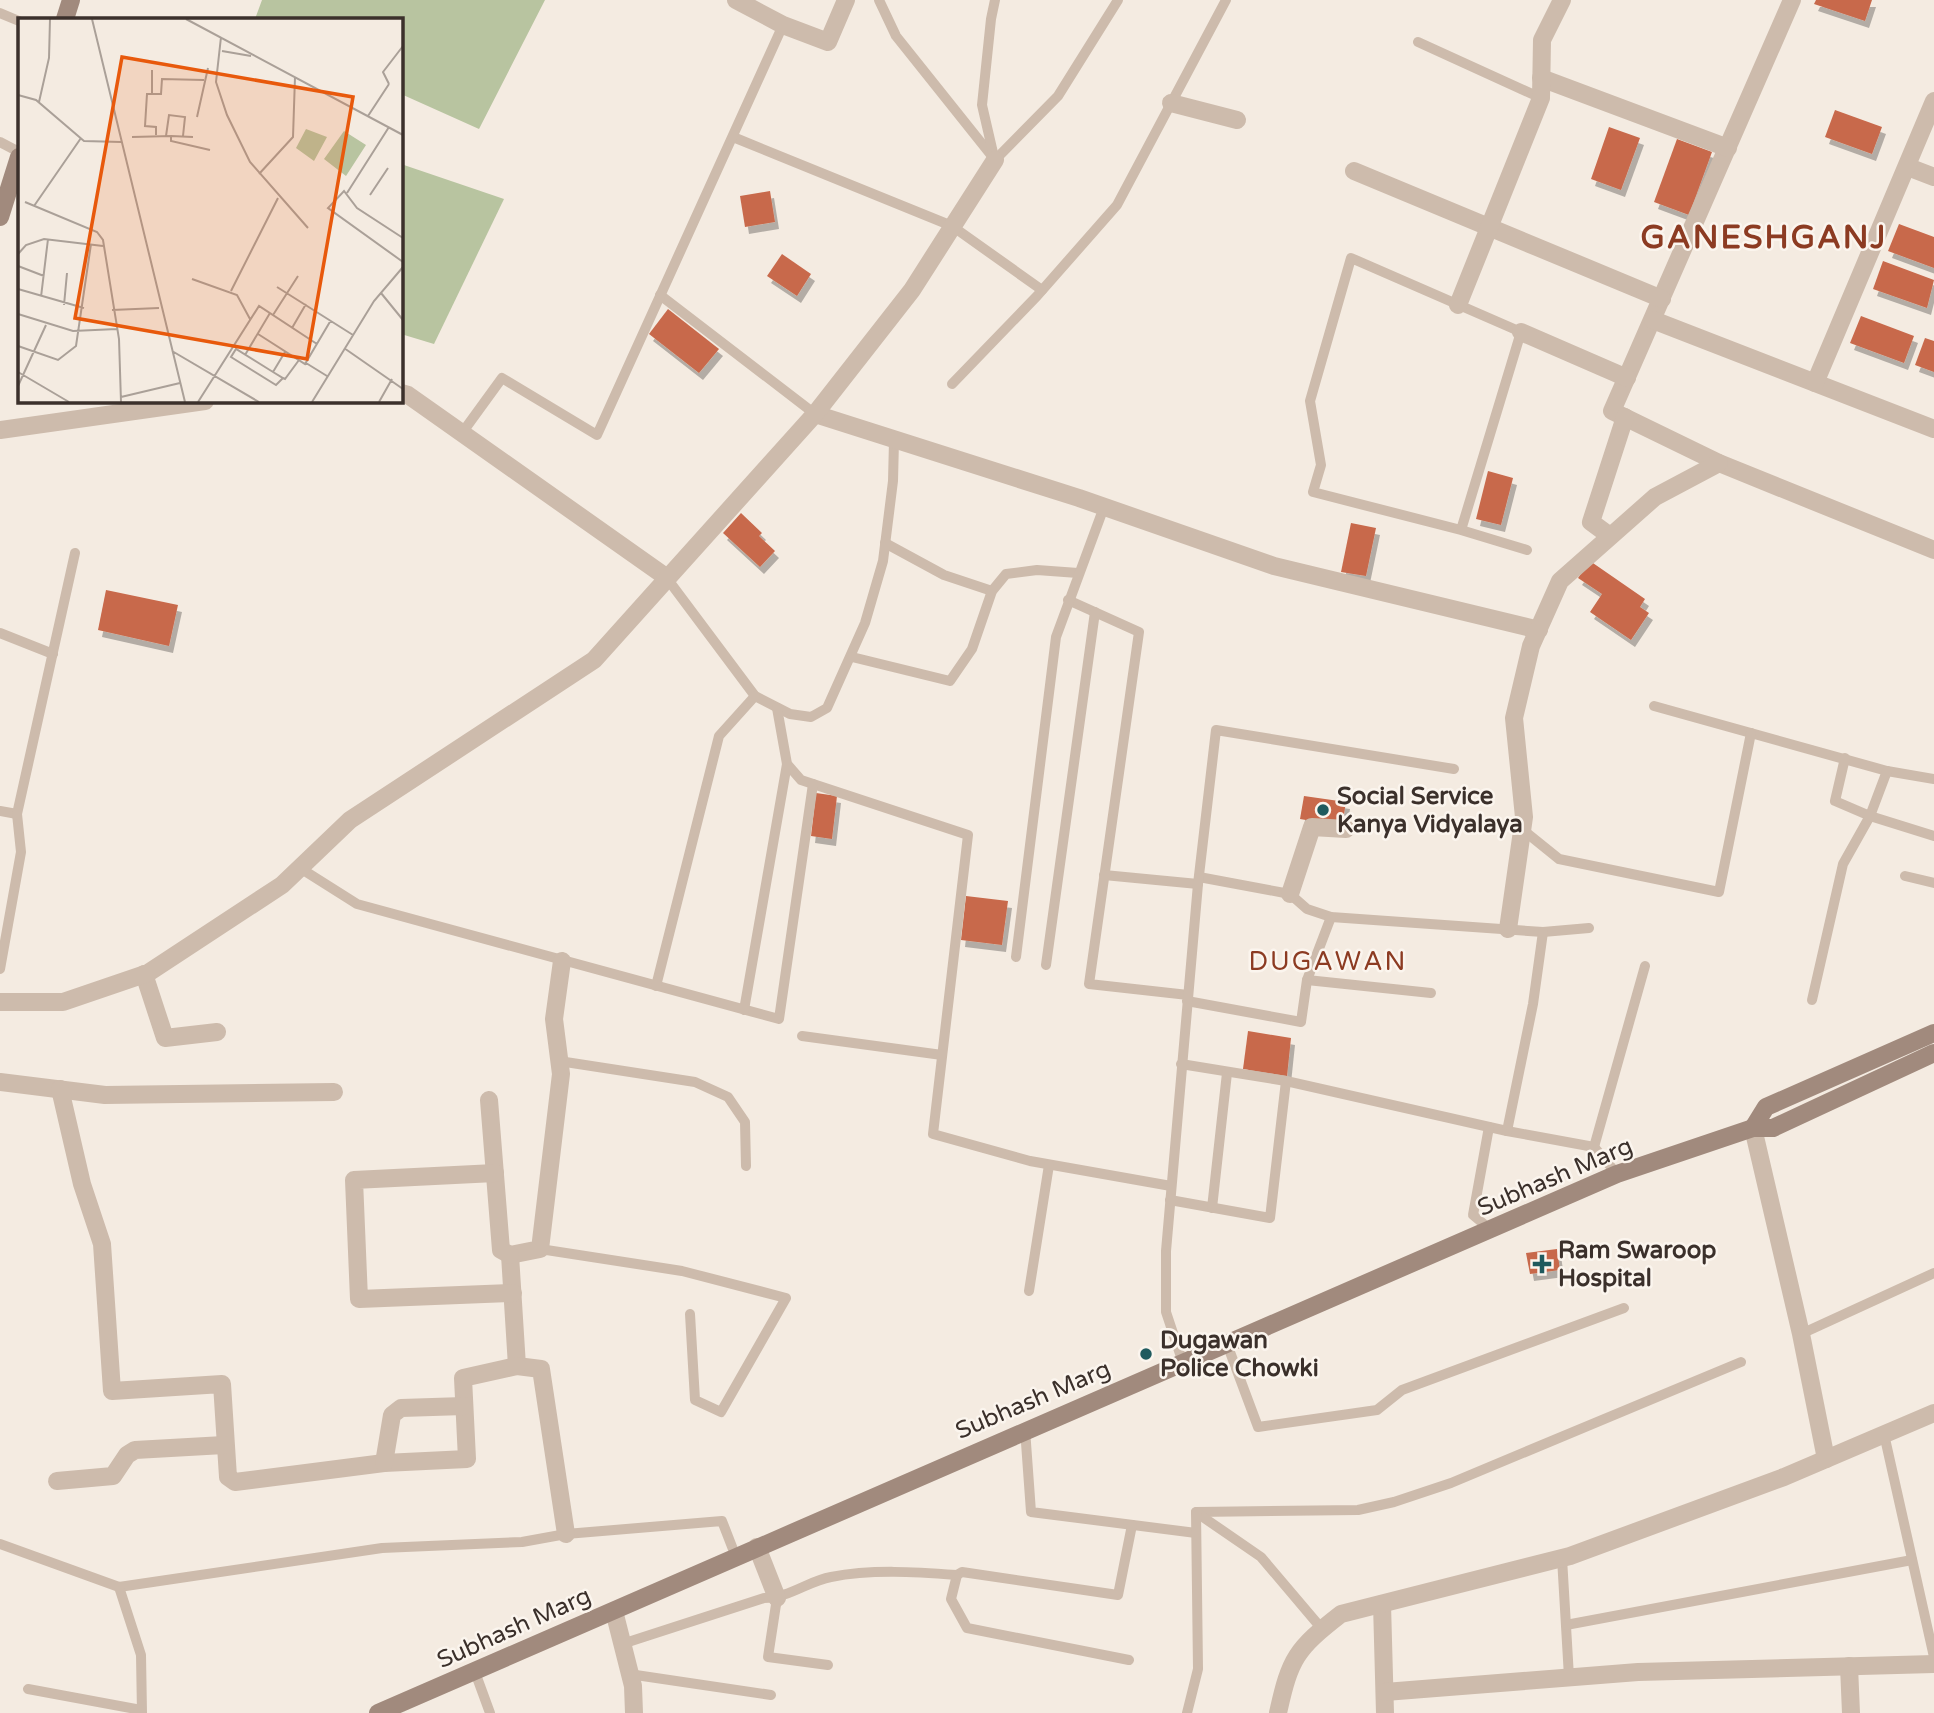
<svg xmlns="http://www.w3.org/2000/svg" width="1934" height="1713" viewBox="0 0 1934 1713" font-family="'Varela Round',sans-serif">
<defs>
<filter id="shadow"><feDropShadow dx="4" dy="7" stdDeviation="0" flood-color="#0004"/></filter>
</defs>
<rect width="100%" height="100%" fill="#f4ebe1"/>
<g fill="#b8c4a0">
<path d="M 262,0 L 545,0 L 479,129 L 401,94 L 401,19 L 255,19 Z"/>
<path d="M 401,164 L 504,199 L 434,344 L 401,334 Z"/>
</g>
<g fill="#c8694b" filter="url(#shadow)">
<path d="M 1816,0 L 1872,0 L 1865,21 L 1814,4 Z"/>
<path d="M 1835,110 L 1882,127 L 1872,154 L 1825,137 Z"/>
<path d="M 1609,127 L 1640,138 L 1621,190 L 1591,179 Z"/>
<path d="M 1677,139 L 1712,152 L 1689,215 L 1654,202 Z"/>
<path d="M 770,191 L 775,222 L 745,227 L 740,196 Z"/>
<path d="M 1899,224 L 1934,237 L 1934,268 L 1888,251 Z"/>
<path d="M 782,254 L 811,274 L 797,296 L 767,276 Z"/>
<path d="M 1883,261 L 1934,280 L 1927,308 L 1873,289 Z"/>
<path d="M 668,309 L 719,349 L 699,373 L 649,334 Z"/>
<path d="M 1861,316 L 1914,336 L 1904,363 L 1850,343 Z"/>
<path d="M 1925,338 L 1934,341 L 1934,372 L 1915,365 Z"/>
<path d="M 1488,471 L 1513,478 L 1501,525 L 1476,519 Z"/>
<path d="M 741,513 L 762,533 L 759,536 L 775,551 L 760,567 L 723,533 Z"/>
<path d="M 1351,523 L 1376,528 L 1366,576 L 1341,572 Z"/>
<path d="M 1590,561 L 1645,599 L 1640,607 L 1649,613 L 1631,640 L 1590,612 L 1602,594 L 1578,578 Z"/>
<path d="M 106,590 L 178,605 L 169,646 L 98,630 Z"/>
<path d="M 816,793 L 837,796 L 832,839 L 811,836 Z"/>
<path d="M 1304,796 L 1346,802 L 1342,826 L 1300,819 Z"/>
<path d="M 966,896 L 1008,901 L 1002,945 L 961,940 Z"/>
<path d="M 1248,1031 L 1291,1038 L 1287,1076 L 1243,1069 Z"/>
<path d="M 1557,1249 L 1560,1270 L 1530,1274 L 1526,1253 Z"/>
</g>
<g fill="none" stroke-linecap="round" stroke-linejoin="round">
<g stroke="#cdbbac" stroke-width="10">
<path d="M 879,0 L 896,36 L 995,160"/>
<path d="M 0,13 L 19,21"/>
<path d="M 1418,42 L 1541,98"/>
<path d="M 733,137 L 952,226 L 1042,290"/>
<path d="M 0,142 L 19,152"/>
<path d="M 994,157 L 982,105 L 991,19 L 995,0"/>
<path d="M 995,160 L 1058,96 L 1118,0"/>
<path d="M 660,295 L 815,414"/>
<path d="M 952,384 L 1037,296 L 1117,205 L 1226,0"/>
<path d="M 462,433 L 502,378 L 597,435 L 783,25"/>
<path d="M 1461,530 L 1521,332 L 1351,258 L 1310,401 L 1321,465 L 1313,492 L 1461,530 L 1527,550"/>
<path d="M 885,543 L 944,575 L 992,591"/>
<path d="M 666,577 L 755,696 L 790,714 L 811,717 L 827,708 L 865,623 L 883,561 L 893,481 L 894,441"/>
<path d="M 1068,600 L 1139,632 L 1089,984 L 1188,995"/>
<path d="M 0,633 L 53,654"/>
<path d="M 852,657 L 950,681 L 972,649 L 992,591 L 1006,574 L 1037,570 L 1078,573"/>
<path d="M 1654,706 L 1887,771 L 1934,779"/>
<path d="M 777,708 L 787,764 L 801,780 L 968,835 L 933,1134 L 1030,1161 L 1171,1186"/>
<path d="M 1845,758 L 1835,801 L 1870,816 L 1934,836"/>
<path d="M 0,811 L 17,814"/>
<path d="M 1523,830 L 1559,859 L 1719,892 L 1751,733"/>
<path d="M 300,868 L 357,904 L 779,1019 L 813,784"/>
<path d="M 1104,875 L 1198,884"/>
<path d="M 1905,876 L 1934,883"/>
<path d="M 1199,877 L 1290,894 L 1307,909 L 1331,917 L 1543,932 L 1589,928"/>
<path d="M 1331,917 L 1307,980 L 1431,993"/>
<path d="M 1016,957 L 1056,637 L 1104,507"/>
<path d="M 1046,965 L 1095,612"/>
<path d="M 0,969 L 21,852 L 17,814 L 75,553"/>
<path d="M 656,986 L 719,736 L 755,696"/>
<path d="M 1812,1000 L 1843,864 L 1870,816 L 1887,771"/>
<path d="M 1187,1001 L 1301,1022 L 1307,980"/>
<path d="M 744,1010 L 787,764"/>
<path d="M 802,1036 L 942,1055"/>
<path d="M 559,1061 L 695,1082 L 728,1097 L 745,1122 L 746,1166"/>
<path d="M 1181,1064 L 1286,1081 L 1507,1131 L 1594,1147 L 1617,1174"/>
<path d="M 1489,1127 L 1473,1215 L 1491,1230"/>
<path d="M 1507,1131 L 1533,1004 L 1543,932"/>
<path d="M 1594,1147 L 1645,966"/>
<path d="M 1170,1200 L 1270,1218 L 1286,1081"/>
<path d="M 1212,1208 L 1227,1073"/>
<path d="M 540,1249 L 682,1271 L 786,1298 L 721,1412 L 695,1400 L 690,1314"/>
<path d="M 1029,1291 L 1049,1165"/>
<path d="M 1801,1334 L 1934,1273"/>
<path d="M 1227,1344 L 1258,1427 L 1377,1410 L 1402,1390 L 1624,1308"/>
<path d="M 1183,1363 L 1166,1312 L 1166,1251 L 1198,884 L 1216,730 L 1454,769"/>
<path d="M 1025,1429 L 1031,1512 L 1196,1533"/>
<path d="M 1884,1434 L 1934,1657"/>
<path d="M 1196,1512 L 1358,1510 L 1394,1502 L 1451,1483 L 1741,1362"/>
<path d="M 1197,1513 L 1261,1557 L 1322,1629"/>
<path d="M 0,1544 L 119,1587 L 382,1548 L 522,1542 L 566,1534 L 722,1521 L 736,1557"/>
<path d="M 1562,1558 L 1569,1677"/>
<path d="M 957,1575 L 951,1599 L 967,1628 L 1129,1660"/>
<path d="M 119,1587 L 141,1655 L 142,1713"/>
<path d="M 777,1598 L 768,1657 L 828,1665"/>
<path d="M 1566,1625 L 1912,1560"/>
<path d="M 622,1644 L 764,1598 C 789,1598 808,1581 831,1577 C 872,1569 916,1572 957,1575 L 962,1572 L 1118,1595 L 1132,1525"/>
<path d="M 475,1672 L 490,1713"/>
<path d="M 629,1674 L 771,1695"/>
<path d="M 28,1689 L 141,1710"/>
<path d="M 1187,1713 L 1198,1669 L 1196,1512"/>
</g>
<g stroke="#cdbbac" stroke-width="18">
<path d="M 736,0 L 783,25 L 828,42 L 846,0"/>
<path d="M 1792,0 L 1612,411 L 1719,463 L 1934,550"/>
<path d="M 1541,78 L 1728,148"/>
<path d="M 1171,103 L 1237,120"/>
<path d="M 1908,167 L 1934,177"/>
<path d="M 1354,171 L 1662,299"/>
<path d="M 1458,305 L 1541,98 L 1542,40 L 1562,0"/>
<path d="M 1653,320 L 1934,429"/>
<path d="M 1521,332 L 1627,378"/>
<path d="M 1815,383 L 1934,101"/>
<path d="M 401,393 L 408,395 L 666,577"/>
<path d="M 815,414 L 1079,498 L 1274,566 L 1539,630"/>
<path d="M 0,430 L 205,401"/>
<path d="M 1610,536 L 1591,522 L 1625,417"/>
<path d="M 1290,894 L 1312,827 L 1346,829"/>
<path d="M 1508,929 L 1524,817 L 1514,718 L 1531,646 L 1560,581 L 1655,497 L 1719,463"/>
<path d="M 562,961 L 554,1019 L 561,1074 L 540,1249 L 510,1255 L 517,1366 L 541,1369 L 566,1534"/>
<path d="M 144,974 L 165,1038 L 217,1032"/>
<path d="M 0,1002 L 63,1002 L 148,973 L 282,885 L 350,820 L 594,660 L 815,414 L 912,290 L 995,160"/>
<path d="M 0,1082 L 105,1095 L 334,1092"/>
<path d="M 60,1089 L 82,1184 L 102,1244 L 112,1391 L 222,1384 L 228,1477 L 235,1482 L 384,1463 L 467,1459 L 463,1378 L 517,1366"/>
<path d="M 489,1100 L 501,1250 L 510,1255"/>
<path d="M 1753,1128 L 1801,1334 L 1826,1459"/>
<path d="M 495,1173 L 354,1180 L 359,1299 L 513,1293"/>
<path d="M 384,1463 L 392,1415 L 401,1408 L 464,1406"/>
<path d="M 57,1481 L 113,1476 L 127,1455 L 135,1450 L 224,1445"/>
<path d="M 757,1547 L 777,1598"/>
<path d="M 1382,1604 L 1385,1713"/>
<path d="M 614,1611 L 633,1686 L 634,1713"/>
<path d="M 1849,1666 L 1851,1713"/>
<path d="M 1385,1692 L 1638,1672 L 1934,1664"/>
<path d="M 1278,1713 C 1290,1658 1296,1649 1341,1614 L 1570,1556 L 1784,1477 L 1934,1413"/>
</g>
<g stroke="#a18a7d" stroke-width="18">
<path d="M 65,19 L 71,0"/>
<path d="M 0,217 L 19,157"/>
<path d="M 1753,1128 L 1766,1107 L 1934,1033"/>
<path d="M 378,1713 L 1617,1174 L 1753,1128 L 1773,1128 L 1934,1053"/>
</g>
</g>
<g fill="#1f5a5e" stroke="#fbf5ee" stroke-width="2.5">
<circle cx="1323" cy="810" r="7"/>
<path d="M1538.5 1253.5h7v7h7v7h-7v7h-7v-7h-7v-7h7z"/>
<circle cx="1146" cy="1354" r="7"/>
</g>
<g text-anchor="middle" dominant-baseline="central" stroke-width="5" stroke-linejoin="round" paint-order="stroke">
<g font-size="24" font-weight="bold" fill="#3b302b" stroke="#fbf5ee" text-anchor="start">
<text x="1337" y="796">Social Service<tspan x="1337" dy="28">Kanya Vidyalaya</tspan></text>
<text x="1558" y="1250">Ram Swaroop<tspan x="1558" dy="28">Hospital</tspan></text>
<text x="1160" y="1340">Dugawan<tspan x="1160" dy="28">Police Chowki</tspan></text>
</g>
<g font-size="24" fill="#3b302b" stroke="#fbf5ee">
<text transform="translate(1555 1177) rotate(-23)">Subhash Marg</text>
<text transform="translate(1033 1400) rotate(-23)">Subhash Marg</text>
<text transform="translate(514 1628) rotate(-24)">Subhash Marg</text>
</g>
<g font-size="26" letter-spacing="2" fill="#8c3b22" stroke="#fbf5ee">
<text x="1328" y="961">DUGAWAN</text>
</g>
<g font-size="32" font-weight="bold" letter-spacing="2" fill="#8c3b22" stroke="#fbf5ee">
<text x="1764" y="238">GANESHGANJ</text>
</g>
</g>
<g transform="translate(18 18)">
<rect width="385" height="385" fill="#f4ebe1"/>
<path d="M 288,111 L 309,119 L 296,143 L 278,130 ZM 326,113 L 348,127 L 328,158 L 306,141 Z" fill="#b8c4a0"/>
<path fill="none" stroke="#aaa098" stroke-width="2" d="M 74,1 L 167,384M 168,1 L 385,117M 203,19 L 198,64 L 209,97 L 232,144 L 290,210M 204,33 L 233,38M 134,52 L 134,75M 371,66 L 365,54 L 385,28M 0,77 L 18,82 L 66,123 L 103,124M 21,84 L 31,40 L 32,1M 350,98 L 371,66M 179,99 L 190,50M 138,117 L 138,109 L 127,108 L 129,76 L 143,76 L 144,61 L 186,62M 148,118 L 151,97 L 167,99 L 165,118M 153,118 L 175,119M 114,119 L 153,118 L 153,123 L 192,132M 241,156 L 275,119 L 277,59M 329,175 L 371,109M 352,177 L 370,150M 7,184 L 79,214 L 85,222 L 101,321 L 103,384M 16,188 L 63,120M 385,220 L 339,190 L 326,173 L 310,190 L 385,244M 0,236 L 8,227 L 26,221 L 85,228M 0,248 L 26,258M 174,261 L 219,277 L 232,301M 259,269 L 335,317M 0,271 L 66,290M 213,273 L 260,180M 363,275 L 385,302M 23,279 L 30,221M 46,287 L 49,255M 94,292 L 141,290M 0,296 L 55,313 L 99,311M 255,297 L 280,258M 274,310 L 288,286M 240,316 L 287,346 L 313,302M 0,328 L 40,342 L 58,328 L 73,226M 326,330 L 385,371M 154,333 L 241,384M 227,337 L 252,295M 288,345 L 309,358M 0,354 L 51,384M 255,354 L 267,334M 265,360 L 258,367 L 213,339 L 218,331 L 255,354 L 265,360 L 267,361 L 281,342M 0,368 L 28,307M 103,379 L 162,365M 180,384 L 241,288 L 299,326M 294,384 L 356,283 L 385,249M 361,384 L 374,361"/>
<path fill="#e8590c" fill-opacity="0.15" stroke="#e8590c" stroke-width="3.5" d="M 104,39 L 335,79 L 289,341 L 57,300 Z"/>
<rect width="385" height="385" fill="none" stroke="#3b302b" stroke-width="3.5"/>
</g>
</svg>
